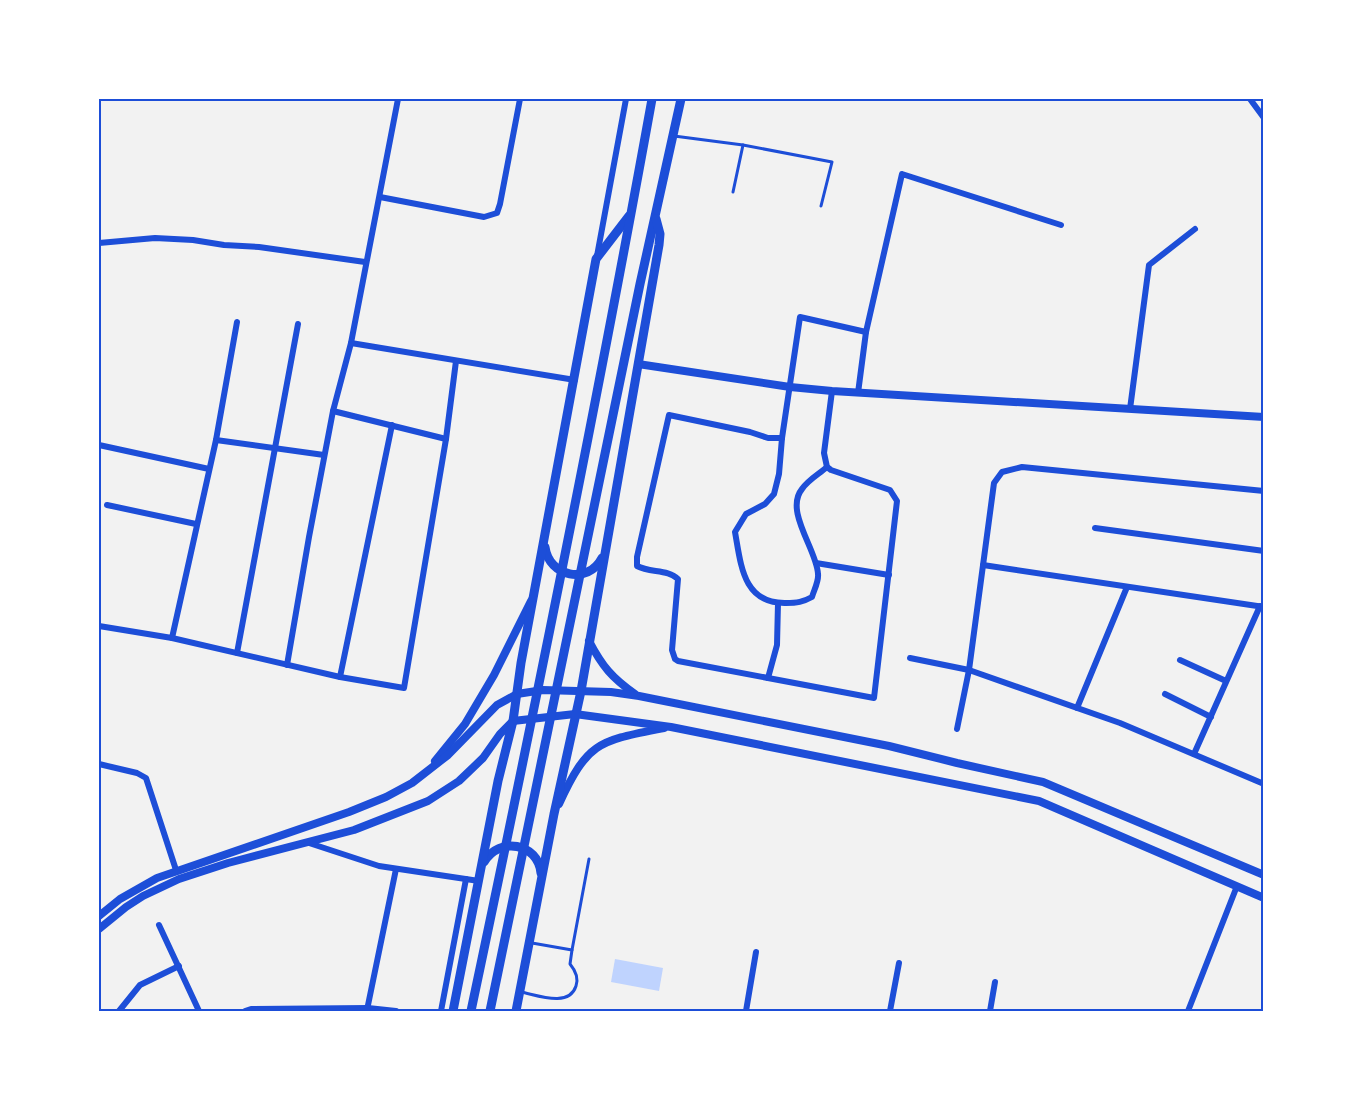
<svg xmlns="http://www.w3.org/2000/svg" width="1363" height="1110" viewBox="0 0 1363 1110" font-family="'PT Sans Narrow',sans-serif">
<rect width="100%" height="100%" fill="#f2f2f2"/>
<path fill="#bfd3fe" d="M 615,959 L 663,968 L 659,991 L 611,982 Z"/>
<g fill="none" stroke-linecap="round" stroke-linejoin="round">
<g stroke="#1d4ed8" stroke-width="3">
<path d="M 674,136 L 743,145 L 832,162 L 821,206"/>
<path d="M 733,192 L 743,145"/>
<path d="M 572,950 L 589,859"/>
<path d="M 521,992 C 537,995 569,1008 576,986 C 579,977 575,970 570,964 L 572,950 L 532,943"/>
</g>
<g stroke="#1d4ed8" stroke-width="6">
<path d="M 1250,99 L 1264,118"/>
<path d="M 380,197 L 484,217 L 497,213 L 500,204 L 520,99"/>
<path d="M 99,243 L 155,238 L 193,240 L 224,245 L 259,247 L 365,262"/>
<path d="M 597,256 L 626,99"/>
<path d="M 351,343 L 575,380"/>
<path d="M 858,393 L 866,332 L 902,174 L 1061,225"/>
<path d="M 1130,409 L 1149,265 L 1195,229"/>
<path d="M 333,411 L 446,439"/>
<path d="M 782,438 L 768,438 L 750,432 L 669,415 L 637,557 L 637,566 C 650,573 668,569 678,579 L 672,650 L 675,659 L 678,661 L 874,698 L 897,501 L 890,490 L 831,470 L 827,467 L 824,453 L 832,391"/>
<path d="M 216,440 L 324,455"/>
<path d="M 99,445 L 209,469"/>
<path d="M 827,467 C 819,474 808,480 802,489 C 784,511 817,550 818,574 C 819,581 814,590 812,597 C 803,602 797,603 786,603 C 743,604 741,565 735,532 L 746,514 L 765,504 L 774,494 L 779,474 L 782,438 L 800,317 L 866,332"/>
<path d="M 107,505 L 196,524"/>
<path d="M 1095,528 L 1264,551"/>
<path d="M 816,563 L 889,575"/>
<path d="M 983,565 L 1264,607"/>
<path d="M 99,626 L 172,638 L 340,677 L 404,688 L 446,439 L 456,361"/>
<path d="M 172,638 L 216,440 L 237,322"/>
<path d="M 237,653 L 298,324"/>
<path d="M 910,658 L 969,670 L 1120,723 L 1264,784"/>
<path d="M 1180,660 L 1226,681"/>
<path d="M 287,665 L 309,537 L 333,411 L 351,343 L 398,99"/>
<path d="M 340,677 L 392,425"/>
<path d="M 768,678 L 777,645 L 778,603"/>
<path d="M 1165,694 L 1211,717"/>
<path d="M 1077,708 L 1127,587"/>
<path d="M 957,729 L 969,670 L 994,483 L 1002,472 L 1022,467 L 1264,491"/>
<path d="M 1194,754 L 1260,606"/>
<path d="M 99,764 L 137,773 L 146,778 L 176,870"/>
<path d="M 309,843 L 379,866 L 479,881"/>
<path d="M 159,925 L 199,1011"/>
<path d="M 367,1010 L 396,869"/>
<path d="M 119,1011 L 140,985 L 179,966"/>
<path d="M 245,1011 L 251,1009 L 368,1008 L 396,1011"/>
<path d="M 441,1011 L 466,879"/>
<path d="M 746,1011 L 756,952"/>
<path d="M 890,1011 L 899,963"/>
<path d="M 990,1011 L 995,982"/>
<path d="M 1188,1011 L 1237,886"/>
</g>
<path stroke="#1d4ed8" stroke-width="8" d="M 638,364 L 790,387 L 832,391 L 1264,417"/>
<g stroke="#1d4ed8" stroke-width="8">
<path d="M 589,641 C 602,666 612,678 635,694"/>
<path d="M 435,761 L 465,724 L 494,675 L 531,601"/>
<path d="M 559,804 C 588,741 599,741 664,728"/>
<path d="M 99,916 L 120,899 L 157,878 L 349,812 L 386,797 L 412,783 L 448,755 L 497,705 L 517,694 L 543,690 L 611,692 L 639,696 L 889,746 L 957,763 L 1043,782 L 1264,875"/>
<path d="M 99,929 L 126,907 L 143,896 L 179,879 L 228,863 L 354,830 L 428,801 L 459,781 L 483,758 L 500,734 L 513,721 L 575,714 L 671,727 L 1039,801 L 1264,898"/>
</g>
<g stroke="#1d4ed8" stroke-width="9">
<path d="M 545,547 C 549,577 588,585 602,558"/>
<path d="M 484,862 C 499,836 538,843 541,873"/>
<path d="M 453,1011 L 498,781 L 513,721 L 521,663 L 596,259 L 629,216"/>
<path d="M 471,1011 C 535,708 597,404 652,99"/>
<path d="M 490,1011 L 640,284 L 681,99"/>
<path d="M 516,1011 L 554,814 L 581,691 L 659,245 L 660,234 L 656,219"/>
</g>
</g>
<rect width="1363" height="1110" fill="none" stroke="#ffffff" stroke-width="201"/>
<rect x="100" y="100" width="1162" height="910" fill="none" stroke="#1d4ed8" stroke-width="2"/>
</svg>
